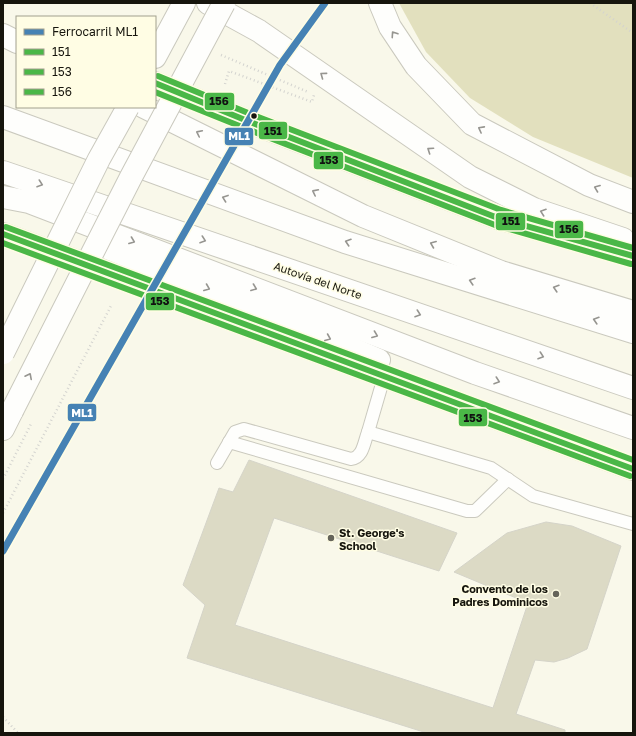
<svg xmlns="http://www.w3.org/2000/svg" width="636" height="736" viewBox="0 0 636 736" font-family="'Golos Text',sans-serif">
<rect width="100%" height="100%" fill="#f9f8ea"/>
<path fill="#e2e0be" d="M 399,3 L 633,3 L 633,178 L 533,137 L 470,98 L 426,52 Z"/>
<path fill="#dcdac5" stroke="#d5d4c9" d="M 249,460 L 457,533 L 439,571 L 274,518 L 235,625 L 493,708 L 528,603 L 454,572 L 507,533 L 546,522 L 572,526 L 621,546 L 587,649 L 568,658 L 554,662 L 535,660 L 516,714 L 565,730 L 565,733 L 427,733 L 187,658 L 205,605 L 183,585 L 219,488 L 233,492 Z"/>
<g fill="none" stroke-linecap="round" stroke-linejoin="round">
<defs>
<g id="service">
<path d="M 368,432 L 384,377"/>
<path d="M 229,442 L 467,511 L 475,511 L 508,479"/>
<path d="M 217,463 L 235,432 L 244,429 L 351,459 C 363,458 364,442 368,432 L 491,468 L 533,496 L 633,524"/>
</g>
<g id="tertiary">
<path d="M 155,57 L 184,3"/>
<path d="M 3,429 L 12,411"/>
</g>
<g id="motorway">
<path d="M 208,3 L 259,31 L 470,177 L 534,209 L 623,239"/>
<path d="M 380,3 L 390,27 L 416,66 L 472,124 L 589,185 L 633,202"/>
<path d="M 3,35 L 17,42"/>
<path d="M 155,83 L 250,122 L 498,218 L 633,256"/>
<path d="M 144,107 L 363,216 L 501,272 L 633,312"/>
<path d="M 3,117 L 345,242 L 633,332"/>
<path d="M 3,172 L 633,388"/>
<path d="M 3,197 L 29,202 L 475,373 L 633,428"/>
<path d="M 3,234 L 633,469"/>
<path d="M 100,245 L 265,311 L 379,360"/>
</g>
</defs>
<use href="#service" stroke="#cac9be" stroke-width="14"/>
<use href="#tertiary" stroke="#cac9be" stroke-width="24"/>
<use href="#motorway" stroke="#cac9be" stroke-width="24"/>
<g stroke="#d3d3cf" stroke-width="2.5" stroke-dasharray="1 3" stroke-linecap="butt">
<path d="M 590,3 L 633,33"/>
<path d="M 221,55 L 308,92"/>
<path d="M 225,84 L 229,71 L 312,102 L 314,95"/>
<path d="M 3,513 L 112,304"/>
<path d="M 3,717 L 18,733"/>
</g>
<use href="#service" stroke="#fefefc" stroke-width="12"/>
<use href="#tertiary" stroke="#fefefc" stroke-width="22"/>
<use href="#motorway" stroke="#fefefc" stroke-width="22"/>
<defs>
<g id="tertiary-bridge">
<path d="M 3,353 L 99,159 L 128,107"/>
<path d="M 12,411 L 131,177 L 224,3"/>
</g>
</defs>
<use href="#tertiary-bridge" stroke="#cac9be" stroke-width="24" stroke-linecap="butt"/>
<path stroke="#d3d3cf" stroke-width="2.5" stroke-dasharray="1 3" stroke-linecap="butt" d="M 3,479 L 32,422"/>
<use href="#tertiary-bridge" stroke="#fefefc" stroke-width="22"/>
<defs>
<g id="bus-1">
<path d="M 155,83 L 250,122 L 498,218 L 633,256"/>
<path d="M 3,234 L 633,469"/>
</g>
<g id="bus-2">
<path d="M 155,92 L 247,129 L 495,225 L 631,264"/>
<path d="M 3,243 L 630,476"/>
</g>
<g id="bus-3">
<path d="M 158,76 L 253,115 L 501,210 L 633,248"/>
<path d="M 6,227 L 633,460"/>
</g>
</defs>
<use href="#bus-1" stroke="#fffde4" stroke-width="9"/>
<use href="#bus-2" stroke="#fffde4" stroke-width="9"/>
<use href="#bus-3" stroke="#fffde4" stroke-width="9"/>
<use href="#bus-1" stroke="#4ab747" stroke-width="6"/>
<use href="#bus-2" stroke="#4ab747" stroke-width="6"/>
<use href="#bus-3" stroke="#4ab747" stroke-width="6"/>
<defs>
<path id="rail-1" d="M 3,551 L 280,65 L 325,3"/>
</defs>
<use href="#rail-1" stroke="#fffde4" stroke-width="10"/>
<use href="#rail-1" stroke="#4682b4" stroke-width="7"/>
</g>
<defs><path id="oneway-chevron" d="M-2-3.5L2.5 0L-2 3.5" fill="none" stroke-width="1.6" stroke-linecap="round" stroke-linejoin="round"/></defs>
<g stroke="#969590">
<use href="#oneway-chevron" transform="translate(394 34) rotate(-124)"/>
<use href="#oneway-chevron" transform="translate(323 75) rotate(-144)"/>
<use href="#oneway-chevron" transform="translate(481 129) rotate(-152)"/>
<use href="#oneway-chevron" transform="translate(199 133) rotate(-154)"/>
<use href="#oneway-chevron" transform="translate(430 150) rotate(-146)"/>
<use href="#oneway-chevron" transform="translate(40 184) rotate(19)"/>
<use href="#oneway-chevron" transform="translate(597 188) rotate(-159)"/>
<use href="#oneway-chevron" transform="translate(315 192) rotate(-153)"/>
<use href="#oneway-chevron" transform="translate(225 198) rotate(-160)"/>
<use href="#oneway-chevron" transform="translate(543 212) rotate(-161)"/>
<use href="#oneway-chevron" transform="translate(203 240) rotate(19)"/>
<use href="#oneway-chevron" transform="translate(132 241) rotate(21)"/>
<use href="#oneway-chevron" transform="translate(348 242) rotate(-162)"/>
<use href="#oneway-chevron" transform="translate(433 244) rotate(-158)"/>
<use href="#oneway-chevron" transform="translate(472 281) rotate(-163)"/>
<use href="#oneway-chevron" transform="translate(207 288) rotate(22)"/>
<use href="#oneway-chevron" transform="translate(254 288) rotate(21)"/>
<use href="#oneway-chevron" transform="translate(556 288) rotate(-163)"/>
<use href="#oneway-chevron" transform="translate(418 314) rotate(19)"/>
<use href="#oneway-chevron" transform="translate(596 320) rotate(-163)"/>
<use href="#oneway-chevron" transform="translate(375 335) rotate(21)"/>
<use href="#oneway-chevron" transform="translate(328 338) rotate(23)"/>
<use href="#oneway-chevron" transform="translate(541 356) rotate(19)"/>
<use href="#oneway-chevron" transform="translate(29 376) rotate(-63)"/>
<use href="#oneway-chevron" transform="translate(497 381) rotate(19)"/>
</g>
<circle fill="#16150d" stroke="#fffde4" stroke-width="1.5" cx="254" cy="116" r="3.5"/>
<g fill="#65645a" stroke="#fffde4" stroke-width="1.5">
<circle cx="331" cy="538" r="4"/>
<circle cx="556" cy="594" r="4"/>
</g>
<g text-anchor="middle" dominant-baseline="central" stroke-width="3" stroke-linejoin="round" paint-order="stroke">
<g font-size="11" fill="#16150d" stroke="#fffde4">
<text transform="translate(318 280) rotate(19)">Autovía del Norte</text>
</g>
<g font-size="11" font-weight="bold" fill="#16150d" stroke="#fffde4" text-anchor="start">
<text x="339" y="532">St. George's<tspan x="339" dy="13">School</tspan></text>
<text x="548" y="588" text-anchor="end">Convento de los<tspan x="548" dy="13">Padres Dominicos</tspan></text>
</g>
</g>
<g stroke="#fffde4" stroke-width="1.5">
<rect x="204" y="92" width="31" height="19" rx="4" fill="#4ab747"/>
<rect x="258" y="121" width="30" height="19" rx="4" fill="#4ab747"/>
<rect x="224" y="127" width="30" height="19" rx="4" fill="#4682b4"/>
<rect x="313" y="151" width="31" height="19" rx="4" fill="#4ab747"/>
<rect x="495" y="212" width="31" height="19" rx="4" fill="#4ab747"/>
<rect x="554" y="220" width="30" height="19" rx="4" fill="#4ab747"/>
<rect x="145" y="292" width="30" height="19" rx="4" fill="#4ab747"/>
<rect x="67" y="403" width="30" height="19" rx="4" fill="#4682b4"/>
<rect x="458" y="408" width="30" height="19" rx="4" fill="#4ab747"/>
</g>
<g font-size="11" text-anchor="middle" font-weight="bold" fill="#fff">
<text x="239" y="140">ML1</text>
<text x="82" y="417">ML1</text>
</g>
<g font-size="11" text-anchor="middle" font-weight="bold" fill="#111">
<text x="219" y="105">156</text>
<text x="273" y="135">151</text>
<text x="329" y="164">153</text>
<text x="511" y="225">151</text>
<text x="569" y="233">156</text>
<text x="160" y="305">153</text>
<text x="473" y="422">153</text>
</g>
<rect width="636" height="736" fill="none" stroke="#16150d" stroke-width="8"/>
<rect x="16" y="16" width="140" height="92" fill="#fffde4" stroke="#a2a08e"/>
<rect x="24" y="29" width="20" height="6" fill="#4682b4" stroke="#a2a08e"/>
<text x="52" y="36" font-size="12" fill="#16150d">Ferrocarril ML1</text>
<rect x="24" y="49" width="20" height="6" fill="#4ab747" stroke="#a2a08e"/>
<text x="52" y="56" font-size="12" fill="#16150d">151</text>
<rect x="24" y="69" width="20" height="6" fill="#4ab747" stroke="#a2a08e"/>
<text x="52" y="76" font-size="12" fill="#16150d">153</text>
<rect x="24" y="89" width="20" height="6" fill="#4ab747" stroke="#a2a08e"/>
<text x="52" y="96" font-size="12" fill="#16150d">156</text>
</svg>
